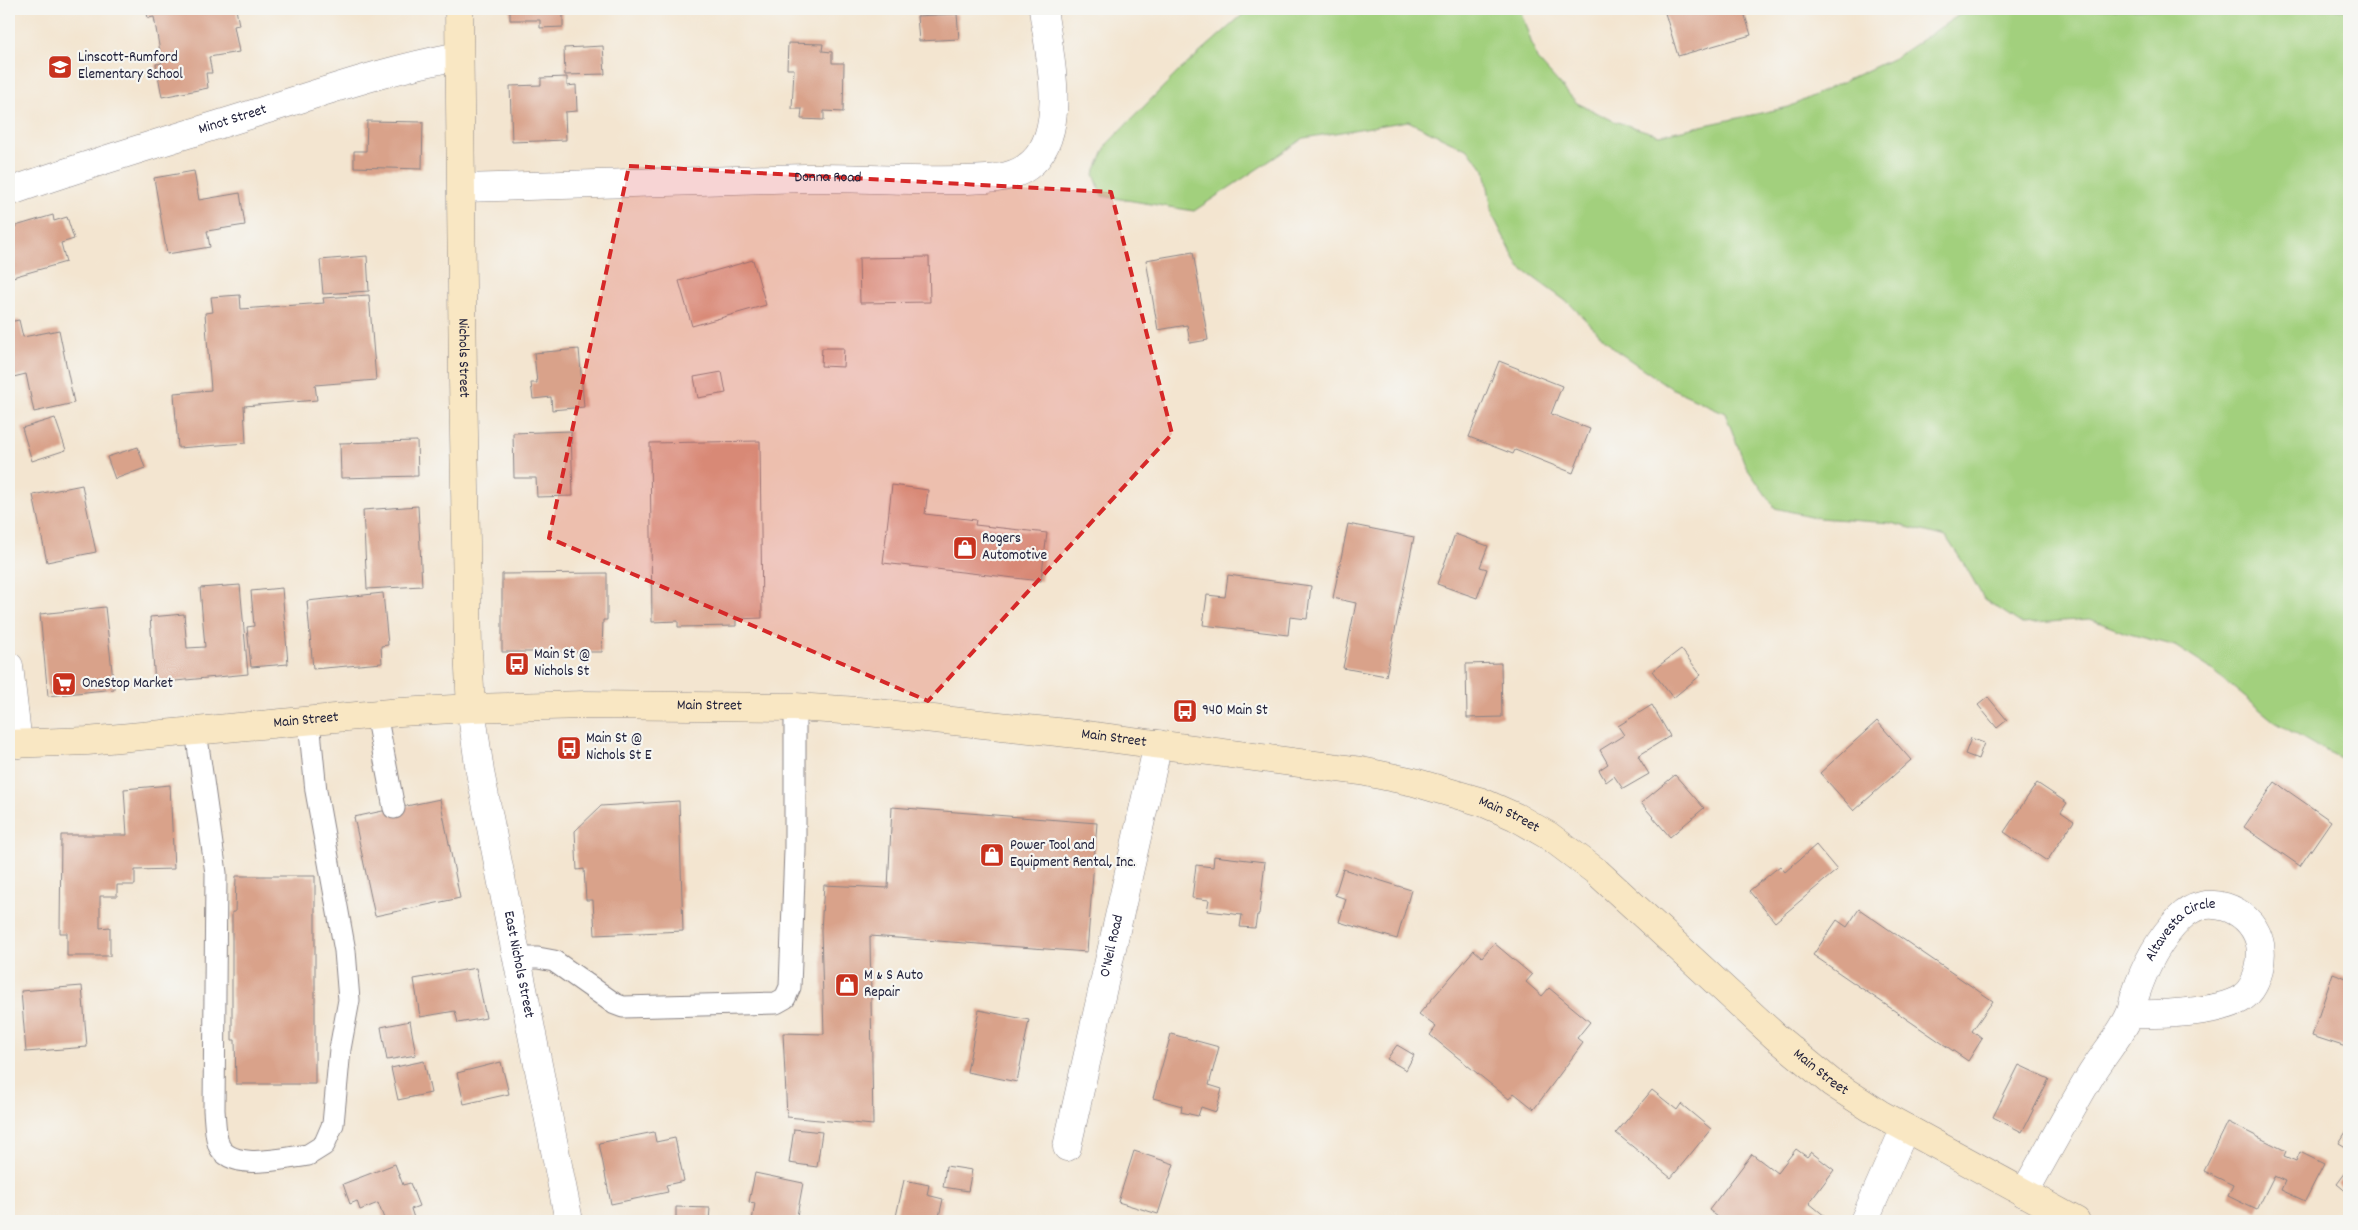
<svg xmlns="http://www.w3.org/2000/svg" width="2358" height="1230" viewBox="0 0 2358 1230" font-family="Dekko,sans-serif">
<rect width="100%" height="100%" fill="#f6f6f2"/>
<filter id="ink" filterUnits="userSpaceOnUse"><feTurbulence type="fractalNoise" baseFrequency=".02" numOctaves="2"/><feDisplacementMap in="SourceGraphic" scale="10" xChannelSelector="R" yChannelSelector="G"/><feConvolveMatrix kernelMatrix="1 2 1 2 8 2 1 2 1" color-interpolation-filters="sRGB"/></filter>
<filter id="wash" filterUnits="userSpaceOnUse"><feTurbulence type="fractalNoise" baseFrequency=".0096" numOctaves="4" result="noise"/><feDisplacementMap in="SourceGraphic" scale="20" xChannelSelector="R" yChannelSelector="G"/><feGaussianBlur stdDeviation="1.12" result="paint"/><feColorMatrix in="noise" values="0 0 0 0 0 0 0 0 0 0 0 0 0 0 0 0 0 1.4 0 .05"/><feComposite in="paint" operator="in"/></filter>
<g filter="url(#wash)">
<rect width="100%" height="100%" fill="#f3e5d0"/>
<path fill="#a2d07d" stroke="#62795c" d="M 1249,9 L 1520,9 L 1537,59 L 1577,103 L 1614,121 L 1659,135 L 1789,107 L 1896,57 L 1968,9 L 2349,9 L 2349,762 L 2316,746 L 2275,722 L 2208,667 L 2175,646 L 2126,633 L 2090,619 L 2022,624 L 1984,599 L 1966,567 L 1946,537 L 1891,523 L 1819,518 L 1775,508 L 1746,467 L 1725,413 L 1671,388 L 1614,349 L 1570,304 L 1519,267 L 1493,216 L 1485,170 L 1468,150 L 1408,121 L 1304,138 L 1194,211 L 1102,196 L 1094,174 L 1107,144 L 1177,73 Z"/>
<g id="blocks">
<g fill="#d9a28a">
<path d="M 146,9 L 236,9 L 239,25 L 234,26 L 239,52 L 209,57 L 212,73 L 206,73 L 208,88 L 162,97 L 156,64 L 162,63 L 154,17 L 148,18 Z"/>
<path d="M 510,9 L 563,9 L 563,27 L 540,28 L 540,20 L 510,20 Z"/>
<path d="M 1681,9 L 1743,9 L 1751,35 L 1678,56 L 1665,13 Z"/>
<path d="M 957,14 L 959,39 L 919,41 L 917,16 Z"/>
<path d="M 788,43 L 823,44 L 822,51 L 832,52 L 832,63 L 844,63 L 843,112 L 824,111 L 824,120 L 801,119 L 802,109 L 792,109 L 794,69 L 787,69 Z"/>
<path d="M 603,46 L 605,74 L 565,75 L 564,48 Z"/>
<path d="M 567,77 L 567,86 L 576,85 L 577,111 L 565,112 L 566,140 L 512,142 L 510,86 L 541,85 L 541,78 Z"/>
<path d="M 367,121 L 423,122 L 422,169 L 354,167 L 354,151 L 366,151 Z"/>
<path d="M 194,171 L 199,200 L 240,193 L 245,225 L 207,231 L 210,247 L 167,254 L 154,178 Z"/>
<path d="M 53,215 L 54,221 L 67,217 L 74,239 L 61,243 L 66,262 L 9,278 L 9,228 Z"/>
<path d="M 1193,252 L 1208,340 L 1190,343 L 1187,325 L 1158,330 L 1146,260 Z"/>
<path d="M 367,256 L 369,291 L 323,294 L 320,260 Z"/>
<path d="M 929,257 L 930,302 L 860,303 L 859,258 Z"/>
<path d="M 753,260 L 766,305 L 692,326 L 679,281 Z"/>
<path d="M 240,295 L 241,309 L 324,303 L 323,298 L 369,295 L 376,380 L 315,385 L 317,400 L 244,406 L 246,443 L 178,448 L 174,393 L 211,390 L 205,313 L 213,312 L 211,297 Z"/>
<path d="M 19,320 L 23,337 L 59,330 L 74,403 L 34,412 L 26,374 L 9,378 L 9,322 Z"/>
<path d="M 822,348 L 844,348 L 843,367 L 821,366 Z"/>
<path d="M 579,349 L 584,407 L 552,410 L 551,397 L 533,399 L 531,383 L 537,383 L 534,353 Z"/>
<path d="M 1499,361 L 1562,386 L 1551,414 L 1590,429 L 1573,473 L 1515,450 L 1513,454 L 1469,437 Z"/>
<path d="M 722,372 L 726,393 L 698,398 L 694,377 Z"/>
<path d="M 55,418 L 66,450 L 32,461 L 22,428 Z"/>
<path d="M 571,431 L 573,496 L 537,497 L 536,478 L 514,478 L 513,433 Z"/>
<path d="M 417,441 L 418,476 L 341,478 L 340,443 Z"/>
<path d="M 760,441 L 762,618 L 736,619 L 736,626 L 678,627 L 678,621 L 652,622 L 650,443 Z"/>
<path d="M 138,447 L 145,468 L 115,479 L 107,457 Z"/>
<path d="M 82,485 L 96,552 L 47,562 L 33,495 Z"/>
<path d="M 892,485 L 928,490 L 925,514 L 976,520 L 975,525 L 1047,533 L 1041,581 L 883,563 Z"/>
<path d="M 418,506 L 422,586 L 367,589 L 363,510 Z"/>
<path d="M 1348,524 L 1414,537 L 1386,676 L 1343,668 L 1356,603 L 1333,598 Z"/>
<path d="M 1455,534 L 1488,546 L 1480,567 L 1487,569 L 1477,598 L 1437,584 Z"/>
<path d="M 607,573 L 607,620 L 603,620 L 602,652 L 502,652 L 502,574 Z"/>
<path d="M 1228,575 L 1311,586 L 1307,619 L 1290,617 L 1288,635 L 1203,625 L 1207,595 L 1225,597 Z"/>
<path d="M 240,585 L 248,674 L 155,683 L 150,617 L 184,614 L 187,648 L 205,647 L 200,588 Z"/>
<path d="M 282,588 L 288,664 L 251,667 L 247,627 L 254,626 L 251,591 Z"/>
<path d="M 383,593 L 388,645 L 381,646 L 382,663 L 313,669 L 307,601 Z"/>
<path d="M 105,607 L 114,689 L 48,696 L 40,614 Z"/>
<path d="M 1681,649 L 1701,675 L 1673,698 L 1652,671 Z"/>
<path d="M 1501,663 L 1502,717 L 1467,718 L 1466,664 Z"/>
<path d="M 1988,697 L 2007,720 L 1997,728 L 1978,705 Z"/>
<path d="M 1652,705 L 1670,736 L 1638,756 L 1649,774 L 1623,789 L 1614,776 L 1606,782 L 1599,770 L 1608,764 L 1600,750 L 1624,735 L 1618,726 Z"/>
<path d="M 1877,721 L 1911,760 L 1854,811 L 1820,773 Z"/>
<path d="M 1971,738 L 1984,743 L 1978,759 L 1965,754 Z"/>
<path d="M 1675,775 L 1704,808 L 1670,837 L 1641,803 Z"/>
<path d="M 2275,782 L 2331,821 L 2300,866 L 2244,827 Z"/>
<path d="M 2037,783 L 2067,803 L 2061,812 L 2074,821 L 2047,861 L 2004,832 Z"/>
<path d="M 170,785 L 174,869 L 135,870 L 135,885 L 117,885 L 117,896 L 100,896 L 100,928 L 110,927 L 110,956 L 67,956 L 67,933 L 60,933 L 61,835 L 127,835 L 124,789 Z"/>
<path d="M 440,799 L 460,898 L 375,916 L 354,817 Z"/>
<path d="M 679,801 L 683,931 L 595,935 L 593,900 L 586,900 L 584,869 L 577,870 L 575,831 L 601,806 Z"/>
<path d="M 892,807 L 1097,823 L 1087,952 L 870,936 L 873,1125 L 787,1117 L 783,1033 L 824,1034 L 821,930 L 824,885 L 888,888 Z"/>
<path d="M 1816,845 L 1837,870 L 1775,922 L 1749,891 L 1780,866 L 1785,872 Z"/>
<path d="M 1214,856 L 1265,862 L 1259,915 L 1257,915 L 1255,928 L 1240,927 L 1242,915 L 1207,911 L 1209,900 L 1192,898 L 1196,865 L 1213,867 Z"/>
<path d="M 1343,869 L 1411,890 L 1397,939 L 1339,922 L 1346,899 L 1335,895 Z"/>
<path d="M 236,876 L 315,876 L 315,1084 L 236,1084 L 235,1040 L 232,1040 L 232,912 L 235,912 Z"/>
<path d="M 1859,909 L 1993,1001 L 1972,1031 L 1982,1039 L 1968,1061 L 1813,955 L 1837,920 L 1847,927 Z"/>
<path d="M 1494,943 L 1532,975 L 1526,982 L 1542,996 L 1549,988 L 1590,1022 L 1577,1038 L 1583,1043 L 1534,1109 L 1514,1093 L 1509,1099 L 1430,1035 L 1436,1027 L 1419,1014 L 1474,950 L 1482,957 Z"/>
<path d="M 476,968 L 486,1018 L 458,1023 L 455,1011 L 420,1017 L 414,979 Z"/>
<path d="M 2333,973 L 2349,979 L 2349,1048 L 2312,1036 Z"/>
<path d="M 82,986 L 87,1047 L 26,1052 L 21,991 Z"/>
<path d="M 979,1010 L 1029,1020 L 1017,1082 L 967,1072 Z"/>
<path d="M 410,1021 L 416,1055 L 387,1060 L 381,1027 Z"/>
<path d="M 1171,1034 L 1219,1047 L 1209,1085 L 1222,1089 L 1216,1112 L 1201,1107 L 1198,1116 L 1181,1112 L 1182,1106 L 1153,1098 Z"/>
<path d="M 1397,1045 L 1414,1055 L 1406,1070 L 1387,1059 Z"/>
<path d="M 424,1061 L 431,1093 L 398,1100 L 391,1068 Z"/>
<path d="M 501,1062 L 509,1094 L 464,1104 L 457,1073 Z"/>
<path d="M 2019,1065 L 2049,1079 L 2022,1132 L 1993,1117 Z"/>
<path d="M 1652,1090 L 1677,1110 L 1681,1104 L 1711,1129 L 1671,1178 L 1616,1133 Z"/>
<path d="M 2228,1122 L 2286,1151 L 2284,1156 L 2296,1161 L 2300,1152 L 2324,1164 L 2305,1201 L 2281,1190 L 2285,1181 L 2274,1176 L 2257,1210 L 2228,1196 L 2233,1185 L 2204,1171 Z"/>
<path d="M 2349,1127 L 2349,1149 L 2339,1143 Z"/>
<path d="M 794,1129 L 822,1132 L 817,1167 L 789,1163 Z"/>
<path d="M 654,1132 L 656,1142 L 675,1138 L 684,1181 L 666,1185 L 668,1192 L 611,1204 L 599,1143 Z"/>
<path d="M 1796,1149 L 1807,1157 L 1811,1152 L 1834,1170 L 1809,1203 L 1831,1221 L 1723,1221 L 1709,1210 L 1752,1154 L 1777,1173 Z"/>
<path d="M 1134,1151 L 1174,1164 L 1158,1214 L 1118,1202 Z"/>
<path d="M 395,1164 L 403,1185 L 410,1183 L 419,1206 L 411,1209 L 415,1221 L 385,1221 L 378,1203 L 360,1210 L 357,1201 L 350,1204 L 343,1184 Z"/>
<path d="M 946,1166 L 972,1170 L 968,1191 L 943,1187 Z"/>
<path d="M 2349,1168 L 2349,1191 L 2348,1193 L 2337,1184 Z"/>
<path d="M 755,1173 L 803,1183 L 796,1221 L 752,1221 L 755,1203 L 749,1202 Z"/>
<path d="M 904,1180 L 929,1185 L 927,1195 L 943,1199 L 938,1221 L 895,1221 Z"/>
<path d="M 676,1207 L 710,1208 L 709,1221 L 676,1221 Z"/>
</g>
</g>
</g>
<g filter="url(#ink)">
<use href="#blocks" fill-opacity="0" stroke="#8a8486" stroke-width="1"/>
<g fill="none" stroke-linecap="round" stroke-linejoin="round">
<defs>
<g id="lane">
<path d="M 376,714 L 394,808"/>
<path d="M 196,731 L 216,873 L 214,1110 C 215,1122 215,1135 219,1146 C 232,1172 285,1158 308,1155 L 324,1145 L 333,1124 L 340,1049 L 349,1000 L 345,951 L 316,791 L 309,721"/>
<path d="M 517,958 L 538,958 L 554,961 L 615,1004 L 623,1007 L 776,1003 L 785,998 L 790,987 L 795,850 L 795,707"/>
</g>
<g id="street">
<path id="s1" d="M 462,188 C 576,185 691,181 806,178 C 866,177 927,183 987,179 C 1004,178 1021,174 1033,162 C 1068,128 1049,52 1043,9"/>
<path id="s2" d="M 9,192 C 93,162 180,137 265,110 C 329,90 393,68 459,56"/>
<path d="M 9,666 L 18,744"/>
<path id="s3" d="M 471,708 L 480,772 L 569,1221"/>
<path id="s4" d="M 1067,1147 L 1158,744"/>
<path id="s5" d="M 2024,1193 C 2046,1154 2067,1115 2089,1078 C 2100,1059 2123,1032 2130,1014 C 2133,1008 2133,1001 2135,996 C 2144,968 2159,939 2180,918 C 2205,892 2249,907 2259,940 C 2262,949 2261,960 2259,970 C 2256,981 2252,991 2242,998 C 2219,1013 2158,1015 2130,1014"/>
<path d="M 1864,1221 L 1905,1128"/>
</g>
<g id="secondary">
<path id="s6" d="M 459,9 L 463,380 L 468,650 L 471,708"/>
<path id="s7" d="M 9,744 L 87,741 L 400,712 L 471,708 L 584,705 L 795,707 L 858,711 L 1086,735 L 1361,771 L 1414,782 L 1482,802 L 1516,817 L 1549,836 L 1597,872 L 1776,1037 L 1832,1083 L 1880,1114 L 2076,1221"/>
</g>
</defs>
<use href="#lane" stroke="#8a8486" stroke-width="23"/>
<use href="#street" stroke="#8a8486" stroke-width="29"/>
<use href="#secondary" stroke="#8a8486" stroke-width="29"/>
<use href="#lane" stroke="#fff" stroke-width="21"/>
<use href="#street" stroke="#fff" stroke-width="28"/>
<use href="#secondary" stroke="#f9e7c3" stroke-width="28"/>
</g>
</g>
<path fill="#d62828" fill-opacity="0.2" stroke="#d62828" stroke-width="4" stroke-dasharray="10 6" stroke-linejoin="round" d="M 629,166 L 1111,192 L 1172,434 L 928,701 L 549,538 Z"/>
<defs>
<symbol id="school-square" viewBox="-11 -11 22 22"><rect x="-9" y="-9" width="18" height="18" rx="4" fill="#c8321e" stroke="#f6f6f2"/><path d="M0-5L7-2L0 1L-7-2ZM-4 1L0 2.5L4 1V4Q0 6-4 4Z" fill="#fff"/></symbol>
<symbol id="shop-square" viewBox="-11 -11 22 22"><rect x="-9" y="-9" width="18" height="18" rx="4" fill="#c8321e" stroke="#f6f6f2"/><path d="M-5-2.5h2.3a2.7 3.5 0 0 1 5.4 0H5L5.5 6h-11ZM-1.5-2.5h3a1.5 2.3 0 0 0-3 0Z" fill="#fff"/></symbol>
<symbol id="bus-square" viewBox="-11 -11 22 22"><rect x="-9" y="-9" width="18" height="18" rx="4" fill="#c8321e" stroke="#f6f6f2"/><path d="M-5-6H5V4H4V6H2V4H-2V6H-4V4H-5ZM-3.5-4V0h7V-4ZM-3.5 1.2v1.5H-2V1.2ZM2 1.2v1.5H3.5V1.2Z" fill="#fff"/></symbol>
<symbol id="supermarket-square" viewBox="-11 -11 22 22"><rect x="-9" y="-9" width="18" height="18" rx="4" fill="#c8321e" stroke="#f6f6f2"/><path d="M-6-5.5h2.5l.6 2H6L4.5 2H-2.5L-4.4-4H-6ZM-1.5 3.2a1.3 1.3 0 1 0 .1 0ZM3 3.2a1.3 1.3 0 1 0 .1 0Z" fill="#fff"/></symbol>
</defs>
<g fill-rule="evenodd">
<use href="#school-square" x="46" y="53" width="28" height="28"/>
<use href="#shop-square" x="951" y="534" width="28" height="28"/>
<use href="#bus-square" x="503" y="650" width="28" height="28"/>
<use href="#supermarket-square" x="50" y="670" width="28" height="28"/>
<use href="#bus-square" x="1171" y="697" width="28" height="28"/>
<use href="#bus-square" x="555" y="734" width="28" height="28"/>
<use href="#shop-square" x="978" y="841" width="28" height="28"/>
<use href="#shop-square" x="833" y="971" width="28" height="28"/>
</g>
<g text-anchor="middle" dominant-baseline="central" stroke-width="4.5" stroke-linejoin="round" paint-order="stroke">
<g font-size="15" fill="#22223b" stroke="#f6f6f2" text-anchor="start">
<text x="78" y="58">Linscott-Rumford<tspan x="78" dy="17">Elementary School</tspan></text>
<text x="982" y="539">Rogers<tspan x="982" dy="17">Automotive</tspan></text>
<text x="534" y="655">Main St @<tspan x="534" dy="17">Nichols St</tspan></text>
<text x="82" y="684">OneStop Market</text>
<text x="1202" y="711">940 Main St</text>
<text x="586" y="739">Main St @<tspan x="586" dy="17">Nichols St E</tspan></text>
<text x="1010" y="846">Power Tool and<tspan x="1010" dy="17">Equipment Rental, Inc.</tspan></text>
<text x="864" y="976">M &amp; S Auto<tspan x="864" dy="17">Repair</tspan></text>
</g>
<g font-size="15" fill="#22223b" stroke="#f6f6f2">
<text stroke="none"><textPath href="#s2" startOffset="235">Minot Street</textPath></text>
<text stroke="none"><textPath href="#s1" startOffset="366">Donna Road</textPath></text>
<text stroke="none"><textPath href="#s6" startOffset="349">Nichols Street</textPath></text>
<text stroke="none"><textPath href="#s7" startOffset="702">Main Street</textPath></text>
<text stroke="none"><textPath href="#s7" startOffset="298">Main Street</textPath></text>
<text stroke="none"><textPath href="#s7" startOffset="1108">Main Street</textPath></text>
<text stroke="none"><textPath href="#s7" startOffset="1512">Main Street</textPath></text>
<text stroke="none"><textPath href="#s5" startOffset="311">Altavesta Circle</textPath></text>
<text stroke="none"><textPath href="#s4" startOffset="206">O'Neil Road</textPath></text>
<text stroke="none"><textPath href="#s3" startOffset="261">East Nichols Street</textPath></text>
<text stroke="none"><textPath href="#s7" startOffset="1918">Main Street</textPath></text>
</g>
</g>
<rect width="2358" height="1230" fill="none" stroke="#f6f6f2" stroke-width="30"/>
</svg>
